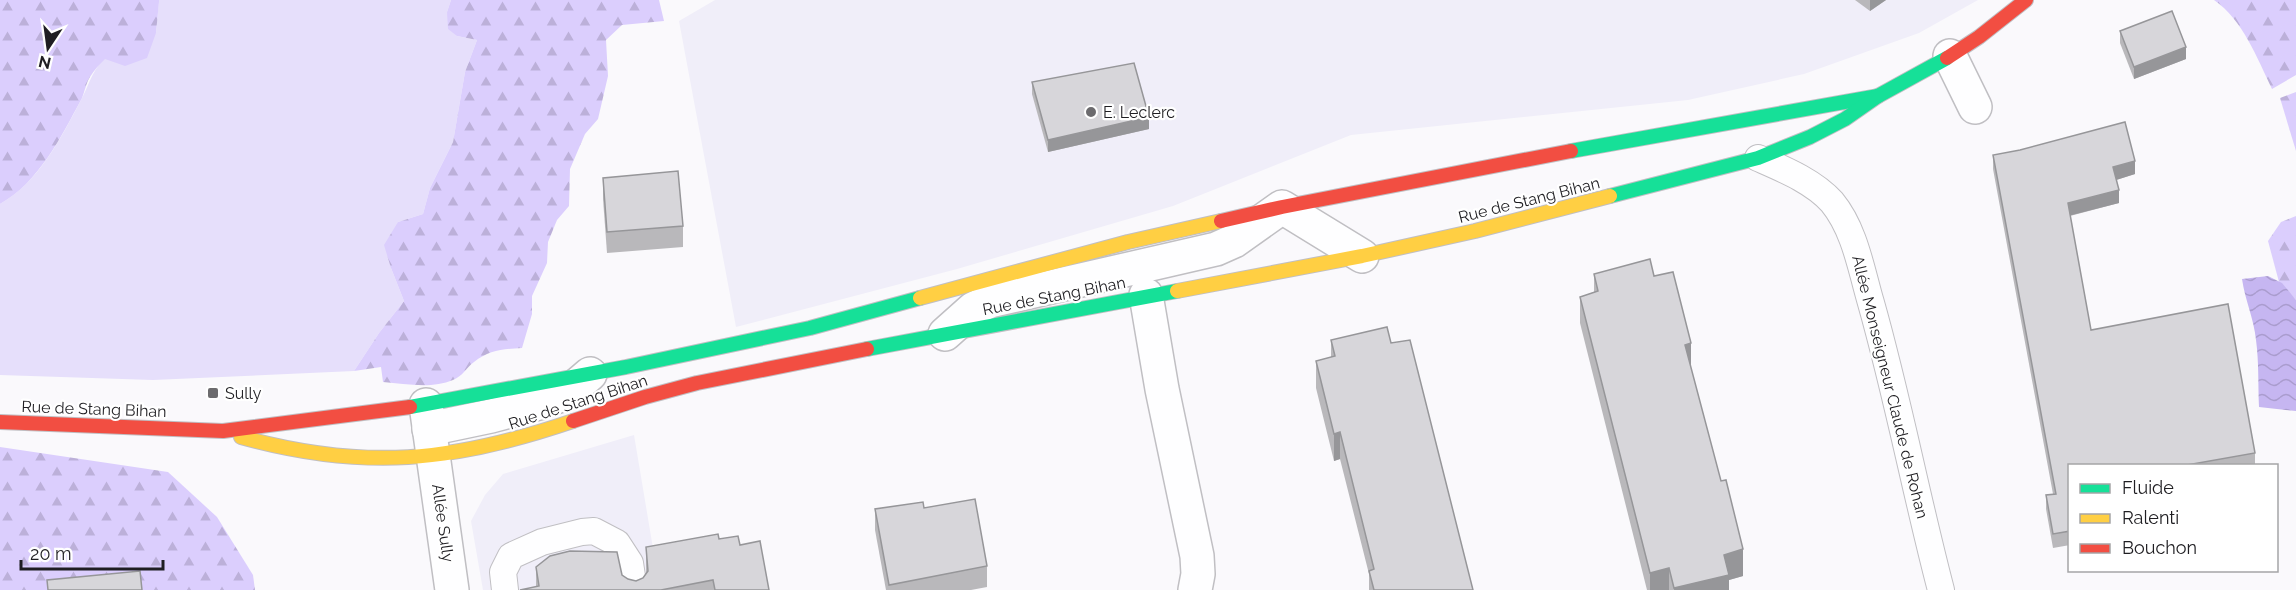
<svg xmlns="http://www.w3.org/2000/svg" width="2296" height="590" viewBox="0 0 2296 590" font-family="Raleway,sans-serif">
<defs>
<pattern id="forest-firs" width="22" height="20" patternUnits="userSpaceOnUse" patternTransform="scale(1.5)"><rect width="22" height="20" fill="#dbcefd"/><path d="M5 1l3.5 6h-7zM16 11l3.5 6h-7z" fill="#bcb0d9"/></pattern>
<pattern id="water-waves" width="16" height="10" patternUnits="userSpaceOnUse" patternTransform="scale(1.5)"><rect width="16" height="10" fill="#c6b6f1"/><path d="M0 5q4-4 8 0t8 0" fill="none" stroke="#aa9cce"/></pattern>
</defs>
<rect width="100%" height="100%" fill="#faf9fc"/>
<g fill="#f0eef9">
<path d="M 715,0 L 1978,0 L 1919,33 L 1804,74 L 1688,100 L 1351,135 L 1173,206 L 957,269 L 736,327 L 679,21 Z"/>
<path d="M 634,435 L 660,590 L 483,590 L 471,521 L 485,495 L 503,474 Z"/>
</g>
<path fill="#e6dffb" d="M 159,0 L 451,0 L 447,12 L 457,36 L 477,40 L 465,72 L 453,142 L 430,188 L 423,214 L 398,222 L 391,268 L 404,301 L 379,333 L 354,371 L 153,380 L 0,375 L 0,204 C 39,182 61,138 81,100 C 89,85 91,73 103,60 C 114,50 142,40 156,33 Z"/>
<g fill="url(#forest-firs)">
<path d="M 0,0 L 159,0 L 159,2 L 156,33 L 147,58 L 125,66 L 105,59 C 100,64 94,70 90,77 C 86,83 85,91 82,98 C 61,137 39,182 0,204 Z"/>
<path d="M 451,0 L 659,0 L 664,21 L 622,25 L 606,40 L 608,76 L 598,119 L 585,134 L 570,169 L 569,206 L 557,220 L 548,242 L 547,263 L 532,296 L 532,314 L 522,348 C 503,349 489,350 474,362 C 466,368 463,376 453,380 C 432,389 406,384 383,382 L 381,367 L 354,371 L 379,333 L 404,301 L 391,268 L 384,245 L 398,222 L 423,214 L 430,188 L 453,142 L 465,72 L 477,40 L 457,36 L 448,29 L 447,12 Z"/>
<path d="M 2214,0 L 2296,0 L 2296,75 L 2272,89 C 2257,58 2243,20 2214,0 Z"/>
<path d="M 2296,92 L 2296,151 L 2280,98 Z"/>
<path d="M 2296,216 L 2296,300 L 2279,282 L 2268,241 L 2281,222 Z"/>
<path d="M 0,447 L 168,472 L 217,517 L 253,575 L 255,590 L 0,590 Z"/>
</g>
<path fill="url(#water-waves)" d="M 2268,276 L 2282,283 L 2296,300 L 2296,411 L 2259,407 C 2258,385 2259,362 2256,340 C 2254,319 2245,300 2242,279 Z"/>
<g fill="none" stroke-linecap="round" stroke-linejoin="round">
<defs>
<g id="lane">
<path d="M 1758,158 C 1783,169 1813,181 1832,202 C 1855,230 1861,269 1871,303 C 1898,398 1916,495 1941,590"/>
<path d="M 505,590 L 503,572 L 511,556 L 542,542 L 582,532 L 594,531 L 617,543 L 630,563 L 634,590"/>
</g>
<g id="street">
<path d="M 1950,56 L 1975,107"/>
<path d="M 1146,295 L 1162,389 L 1197,556 L 1198,574 L 1195,590"/>
<path d="M 945,334 L 973,309 L 990,301 L 1216,249 L 1234,241 L 1282,207 L 1362,256"/>
<path d="M 426,405 L 452,590"/>
<path d="M 429,429 L 491,416 L 539,403 L 569,392 L 590,374"/>
</g>
<g id="fast">
<path d="M 1571,151 L 1878,96"/>
<path d="M 1610,196 L 1758,158 L 1810,137 L 1845,119 L 1878,96 L 1947,58"/>
<path d="M 867,349 L 1177,291"/>
<path d="M 410,407 L 626,367 L 810,328 L 920,298"/>
</g>
<g id="slow">
<path d="M 1177,291 L 1362,256 L 1475,231 L 1610,196"/>
<path d="M 920,298 L 1128,242 L 1221,221"/>
<path d="M 241,437 C 364,471 453,462 573,421"/>
</g>
<g id="jam">
<path d="M 1947,58 L 1979,37 L 2026,0"/>
<path d="M 1221,221 L 1282,207 L 1571,151"/>
<path d="M 573,421 L 645,397 L 697,383 L 867,349"/>
<path d="M 0,422 L 223,431 L 410,407"/>
</g>
</defs>
<use href="#lane" stroke="#c0bfc3" stroke-width="28"/>
<use href="#street" stroke="#c0bfc3" stroke-width="36"/>
<use href="#fast" stroke="#c0bfc3" stroke-width="16"/>
<use href="#slow" stroke="#c0bfc3" stroke-width="16"/>
<use href="#jam" stroke="#c0bfc3" stroke-width="16"/>
<use href="#lane" stroke="#fefeff" stroke-width="26"/>
<use href="#street" stroke="#fefeff" stroke-width="33"/>
<use href="#fast" stroke="#16e098" stroke-width="14"/>
<use href="#slow" stroke="#ffcf43" stroke-width="14"/>
<use href="#jam" stroke="#f24e42" stroke-width="14"/>
</g>
<g fill="#b9b8bb">
<path d="M 1855,0 L 1886,0 L 1870,11 Z"/>
<path d="M 2120,31 L 2186,59 L 2134,79 L 2120,43 Z"/>
<path d="M 1032,82 L 1149,129 L 1048,152 L 1032,94 Z"/>
<path d="M 1993,155 L 2135,174 L 2116,180 L 2119,203 L 2070,216 L 2091,330 L 2255,453 L 2255,465 L 2070,465 L 2070,545 L 2053,548 L 2046,509 L 2046,495 L 2053,494 L 1993,169 Z"/>
<path d="M 603,178 L 683,226 L 683,247 L 607,253 L 603,199 Z"/>
<path d="M 1594,274 L 1654,276 L 1691,368 L 1743,576 L 1729,580 L 1729,590 L 1647,590 L 1580,323 L 1580,297 L 1594,292 Z"/>
<path d="M 1331,340 L 1391,343 L 1473,590 L 1369,590 L 1369,574 L 1340,459 L 1334,461 L 1316,388 L 1316,361 L 1331,357 Z"/>
<path d="M 924,508 L 987,566 L 987,587 L 971,590 L 886,590 L 875,530 L 875,509 Z"/>
<path d="M 719,539 L 740,545 L 769,590 L 520,590 L 536,587 L 536,567 L 622,575 L 628,579 L 636,581 L 643,578 L 646,573 L 646,547 Z"/>
</g>
<g fill="#969699">
<path d="M 1870,0 L 1886,0 L 1870,11 Z"/>
<path d="M 2186,47 L 2186,59 L 2134,79 L 2134,67 Z"/>
<path d="M 1149,117 L 1149,129 L 1048,152 L 1048,140 Z"/>
<path d="M 2135,161 L 2135,174 L 2113,181 L 2113,167 Z"/>
<path d="M 2119,190 L 2119,203 L 2068,216 L 2068,203 Z"/>
<path d="M 1691,343 L 1691,370 L 1685,345 Z"/>
<path d="M 1340,432 L 1340,459 L 1334,461 L 1334,434 Z"/>
<path d="M 1743,549 L 1743,576 L 1729,580 L 1729,590 L 1674,590 L 1674,588 L 1724,555 Z"/>
<path d="M 1669,568 L 1669,590 L 1650,590 L 1650,573 Z"/>
</g>
<g fill="#d7d6da" stroke="#969699" stroke-width="1.5">
<path d="M 2172,11 L 2186,47 L 2134,67 L 2120,31 Z"/>
<path d="M 1134,63 L 1149,117 L 1048,140 L 1032,82 Z"/>
<path d="M 2125,122 L 2135,161 L 2113,167 L 2119,190 L 2068,203 L 2091,330 L 2228,304 L 2255,453 L 2187,465 L 2070,465 L 2070,531 L 2053,534 L 2046,495 L 2056,494 L 1993,155 L 2020,150 Z"/>
<path d="M 678,171 L 683,226 L 607,232 L 603,178 Z"/>
<path d="M 1650,259 L 1654,276 L 1673,272 L 1691,343 L 1685,345 L 1721,481 L 1726,480 L 1743,549 L 1724,555 L 1729,575 L 1674,588 L 1669,568 L 1650,573 L 1580,297 L 1598,291 L 1594,274 Z"/>
<path d="M 1387,327 L 1391,343 L 1410,340 L 1473,590 L 1374,590 L 1369,571 L 1374,569 L 1340,432 L 1334,434 L 1316,361 L 1335,356 L 1331,340 Z"/>
<path d="M 975,499 L 987,566 L 889,585 L 875,509 L 923,502 L 924,508 Z"/>
<path d="M 718,534 L 719,539 L 738,536 L 740,545 L 760,541 L 769,590 L 715,590 L 713,580 L 661,590 L 520,590 L 539,586 L 536,567 L 550,556 L 570,551 L 617,552 L 622,575 L 628,579 L 636,581 L 643,578 L 648,571 L 646,547 Z"/>
<path d="M 140,571 L 142,590 L 48,590 L 47,580 Z"/>
</g>
<g fill="#6c6b6e" stroke="#fff" stroke-width="2">
<circle cx="1091" cy="112" r="6"/>
<rect x="207" y="387" width="12" height="12" rx="3"/>
</g>
<g text-anchor="middle" dominant-baseline="central" stroke-width="4.5" stroke-linejoin="round" paint-order="stroke">
<g font-size="16" fill="#1f1e22" stroke="#fff" text-anchor="start">
<text x="1103" y="112">E. Leclerc</text>
<text x="225" y="393">Sully</text>
</g>
<g font-size="16" fill="#1f1e22" stroke="#fff">
<text transform="translate(1529 200) rotate(-14)">Rue de Stang Bihan</text>
<text transform="translate(1054 296) rotate(-11)">Rue de Stang Bihan</text>
<text transform="translate(1890 387) rotate(76)">Allée Monseigneur Claude de Rohan</text>
<text transform="translate(578 402) rotate(-18)">Rue de Stang Bihan</text>
<text transform="translate(94 409) rotate(2)">Rue de Stang Bihan</text>
<text transform="translate(443 523) rotate(82)">Allée Sully</text>
</g>
</g>
<rect x="2068" y="464" width="210" height="108" fill="#ffffff" stroke="#a5a5a7" stroke-width="1.5"/>
<rect x="2080" y="484" width="30" height="9" fill="#16e098" stroke="#a5a5a7" stroke-width="1.5"/>
<text x="2122" y="494" font-size="18" fill="#1f1e22">Fluide</text>
<rect x="2080" y="514" width="30" height="9" fill="#ffcf43" stroke="#a5a5a7" stroke-width="1.5"/>
<text x="2122" y="524" font-size="18" fill="#1f1e22">Ralenti</text>
<rect x="2080" y="544" width="30" height="9" fill="#f24e42" stroke="#a5a5a7" stroke-width="1.5"/>
<text x="2122" y="554" font-size="18" fill="#1f1e22">Bouchon</text>
<g transform="translate(48 48) rotate(193)" stroke="#ffffff" stroke-width="4.5" paint-order="stroke">
<path d="M0-4.5L10 22L0 15L-10 22Z" fill="#1f1e22"/>
<text y="-9" font-size="16" font-weight="bold" text-anchor="middle" fill="#1f1e22">N</text>
</g>
<path d="M21 560v9h142v-9" fill="none" stroke="#1f1e22" stroke-width="3"/>
<text x="30" y="560" font-size="18" fill="#1f1e22" stroke="#ffffff" stroke-width="4.5" paint-order="stroke">20 m</text>
</svg>
